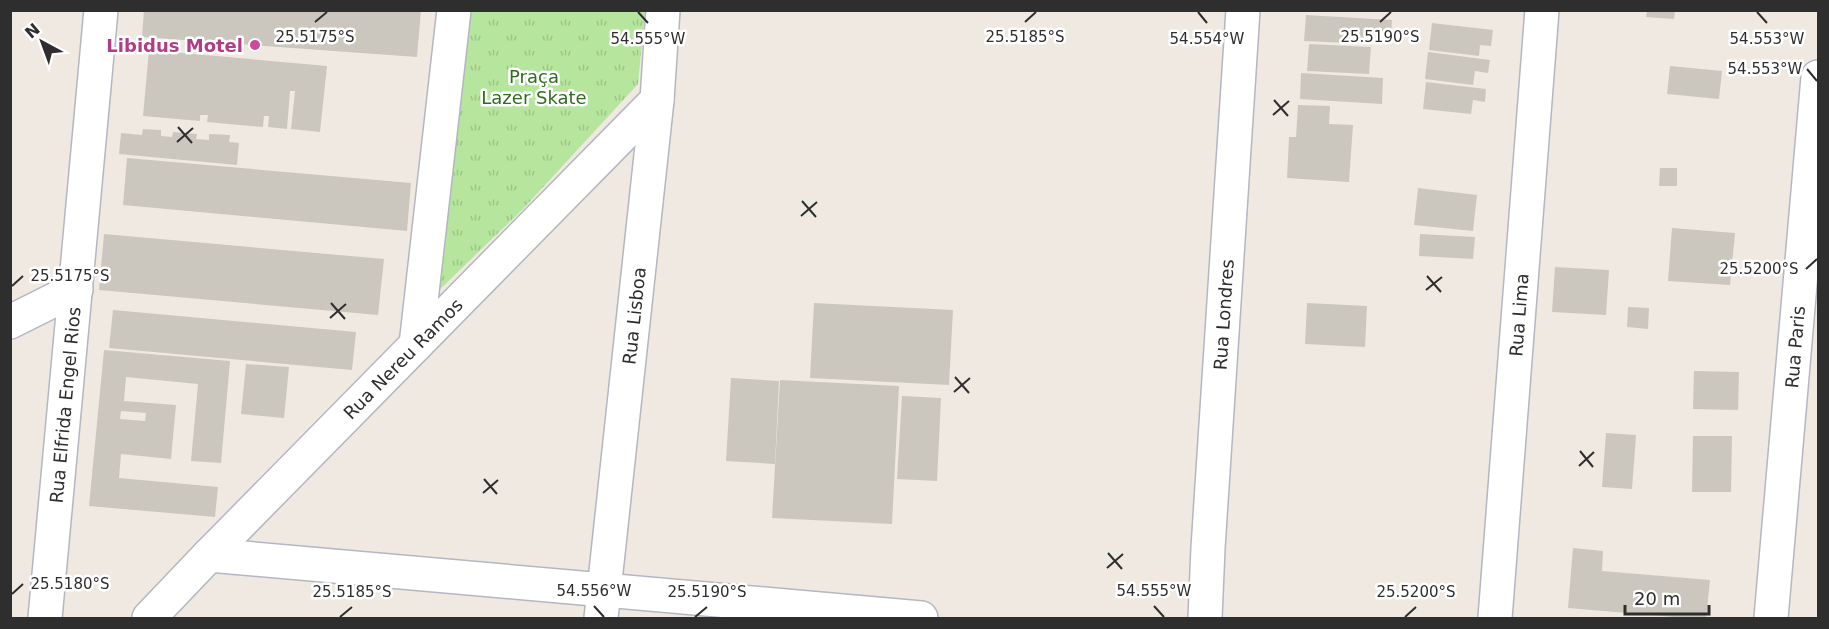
<svg xmlns="http://www.w3.org/2000/svg" width="1829" height="629" viewBox="0 0 1829 629" font-family="'DejaVu Sans',sans-serif">
<defs>
<pattern id="grass-tufts" width="24" height="20" patternUnits="userSpaceOnUse" patternTransform="scale(1.5)"><rect width="24" height="20" fill="#b6e59e"/><path d="M3 7l-1-3M5 7V3M7 7l1-3M15 17l-1-3M17 17v-4M19 17l1-3" fill="none" stroke="#9dc588"/></pattern>
</defs>
<rect width="100%" height="100%" fill="#efe9e1"/>
<path fill="url(#grass-tufts)" d="M 466,11 L 645,11 L 638,84 L 523,209 L 432,297 Z"/>
<g fill="#cbc7bf" fill-rule="evenodd">
<path d="M 144,10 L 421,10 L 417,57 L 142,37 Z"/>
<path d="M 1647,10 L 1675,10 L 1674,19 L 1646,17 Z"/>
<path d="M 1306,15 L 1392,20 L 1391,35 L 1371,34 L 1371,44 L 1304,41 Z"/>
<path d="M 1432,23 L 1493,30 L 1491,46 L 1480,45 L 1479,56 L 1429,50 Z"/>
<path d="M 1309,44 L 1371,47 L 1369,74 L 1307,71 Z"/>
<path d="M 149,50 L 327,66 L 320,132 L 291,129 L 295,91 L 290,91 L 287,129 L 268,127 L 269,116 L 264,116 L 263,127 L 207,122 L 208,115 L 200,115 L 200,121 L 143,116 Z"/>
<path d="M 1428,52 L 1490,60 L 1488,73 L 1475,71 L 1473,85 L 1425,79 Z"/>
<path d="M 1670,66 L 1722,71 L 1719,99 L 1667,94 Z"/>
<path d="M 1301,73 L 1383,78 L 1382,104 L 1300,99 Z"/>
<path d="M 1426,82 L 1486,89 L 1485,102 L 1473,100 L 1471,114 L 1423,109 Z"/>
<path d="M 1298,105 L 1330,106 L 1329,124 L 1353,125 L 1349,182 L 1287,178 L 1289,137 L 1296,137 Z"/>
<path d="M 143,129 L 161,130 L 161,136 L 172,137 L 173,132 L 197,134 L 196,139 L 209,140 L 209,134 L 230,135 L 229,142 L 239,143 L 237,165 L 119,154 L 121,133 L 142,135 Z"/>
<path d="M 127,158 L 411,183 L 407,231 L 123,205 Z"/>
<path d="M 1660,168 L 1677,168 L 1677,186 L 1659,186 Z"/>
<path d="M 1418,188 L 1477,195 L 1473,231 L 1414,225 Z"/>
<path d="M 1672,228 L 1735,233 L 1730,285 L 1668,281 Z"/>
<path d="M 104,234 L 384,259 L 378,315 L 99,290 Z"/>
<path d="M 1420,234 L 1475,237 L 1473,259 L 1419,256 Z"/>
<path d="M 1555,267 L 1609,270 L 1606,315 L 1552,312 Z"/>
<path d="M 814,303 L 953,310 L 949,385 L 810,378 Z"/>
<path d="M 1307,303 L 1367,306 L 1365,347 L 1305,344 Z"/>
<path d="M 1628,307 L 1649,308 L 1648,329 L 1627,327 Z"/>
<path d="M 113,310 L 356,332 L 352,370 L 109,348 Z"/>
<path d="M 104,350 L 230,361 L 221,463 L 191,461 L 198,384 L 126,377 L 124,401 L 176,405 L 171,459 L 121,454 L 119,478 L 218,487 L 215,517 L 89,506 ZM 121,411 L 146,413 L 145,421 L 120,419 Z"/>
<path d="M 246,364 L 289,367 L 284,418 L 241,414 Z"/>
<path d="M 1694,371 L 1739,372 L 1738,410 L 1693,409 Z"/>
<path d="M 731,378 L 779,381 L 775,464 L 726,461 Z"/>
<path d="M 780,380 L 899,386 L 892,524 L 772,518 Z"/>
<path d="M 902,396 L 941,398 L 937,481 L 897,479 Z"/>
<path d="M 1606,433 L 1636,435 L 1632,489 L 1602,487 Z"/>
<path d="M 1693,436 L 1732,436 L 1731,492 L 1692,492 Z"/>
<path d="M 1573,548 L 1603,551 L 1602,571 L 1710,580 L 1706,618 L 1686,618 L 1568,608 Z"/>
</g>
<g fill="none" stroke-linecap="round" stroke-linejoin="round">
<defs>
<g id="minor">
<path d="M 10,322 L 76,289"/>
<path d="M 416,345 L 454,10"/>
<path d="M 209,555 L 921,618"/>
<path id="s1" d="M 45,618 L 101,10"/>
<path id="s2" d="M 149,618 L 209,555 L 657,100"/>
<path id="s3" d="M 601,618 L 657,100 L 663,10"/>
<path id="s4" d="M 1205,618 L 1208,548 L 1243,10"/>
<path id="s5" d="M 1495,618 L 1542,10"/>
<path id="s6" d="M 1771,618 L 1818,77"/>
</g>
</defs>
<use href="#minor" stroke="#b4b7c1" stroke-width="36"/>
<use href="#minor" stroke="#fff" stroke-width="33"/>
</g>
<path fill="none" stroke="#2e2e2e" stroke-width="2" d="M 638,12 L 648,23M 1198,12 L 1207,23M 1757,12 L 1767,23M 315,22 L 327,12M 1025,22 L 1036,12M 1380,22 L 1391,12M 1807,69 L 1817,81M 1274,100 L 1288,116M 1273,115 L 1289,101M 178,127 L 192,143M 177,142 L 193,128M 802,201 L 816,217M 801,216 L 817,202M 1806,269 L 1817,259M 1427,276 L 1441,292M 12,286 L 23,276M 1426,290 L 1442,277M 331,303 L 345,319M 330,318 L 346,304M 955,377 L 969,393M 954,392 L 970,378M 1580,451 L 1593,467M 1579,466 L 1594,452M 484,479 L 497,494M 483,493 L 498,480M 1108,553 L 1122,569M 1107,568 L 1123,554M 12,594 L 23,584M 594,606 L 604,617M 1154,606 L 1164,617M 340,617 L 352,607M 695,617 L 707,607M 1405,617 L 1416,607"/>
<circle fill="#d1479c" stroke="#fff" stroke-width="2" cx="255" cy="45" r="6"/>
<g text-anchor="middle" dominant-baseline="central" stroke-width="5" stroke-linejoin="round" paint-order="stroke">
<g font-size="18" font-weight="bold" fill="#b23c85" stroke="#fff" text-anchor="end">
<text x="243" y="45">Libidus Motel</text>
</g>
<g font-size="18" fill="#2c6e1b" stroke="#fff">
<text x="534" y="76">Praça<tspan x="534" dy="21">Lazer Skate</tspan></text>
</g>
<g font-size="18" fill="#2e2e2e" stroke="#fff">
<text stroke="none"><textPath href="#s4" startOffset="304">Rua Londres</textPath></text>
<text stroke="none"><textPath href="#s5" startOffset="304">Rua Lima</textPath></text>
<text stroke="none"><textPath href="#s3" startOffset="304">Rua Lisboa</textPath></text>
<text stroke="none"><textPath href="#s6" startOffset="272">Rua Paris</textPath></text>
<text stroke="none"><textPath href="#s2" startOffset="363">Rua Nereu Ramos</textPath></text>
<text stroke="none"><textPath href="#s1" startOffset="214">Rua Elfrida Engel Rios</textPath></text>
</g>
</g>
<g font-size="15" text-anchor="middle" fill="#2e2e2e" stroke="#fff" stroke-width="5" stroke-linejoin="round" paint-order="stroke">
<text x="315" y="42">25.5175°S</text>
<text x="1025" y="42">25.5185°S</text>
<text x="1380" y="42">25.5190°S</text>
<text x="648" y="44">54.555°W</text>
<text x="1207" y="44">54.554°W</text>
<text x="1767" y="44">54.553°W</text>
<text x="1765" y="74">54.553°W</text>
<text x="1759" y="274">25.5200°S</text>
<text x="70" y="281">25.5175°S</text>
<text x="70" y="589">25.5180°S</text>
<text x="594" y="596">54.556°W</text>
<text x="1154" y="596">54.555°W</text>
<text x="352" y="597">25.5185°S</text>
<text x="707" y="597">25.5190°S</text>
<text x="1416" y="597">25.5200°S</text>
</g>
<rect width="1829" height="629" fill="none" stroke="#2e2e2e" stroke-width="24"/>
<g transform="translate(42 42) rotate(319)" stroke="#ffffff" stroke-width="4.5" paint-order="stroke">
<path d="M0-4.5L10 22L0 15L-10 22Z" fill="#2e2e2e"/>
<text y="-9" font-size="16" font-weight="bold" text-anchor="middle" fill="#2e2e2e">N</text>
</g>
<path d="M1625 605v9h84v-9" fill="none" stroke="#2e2e2e" stroke-width="3"/>
<text x="1634" y="605" font-size="18" fill="#2e2e2e" stroke="#ffffff" stroke-width="4.5" paint-order="stroke">20 m</text>
</svg>
